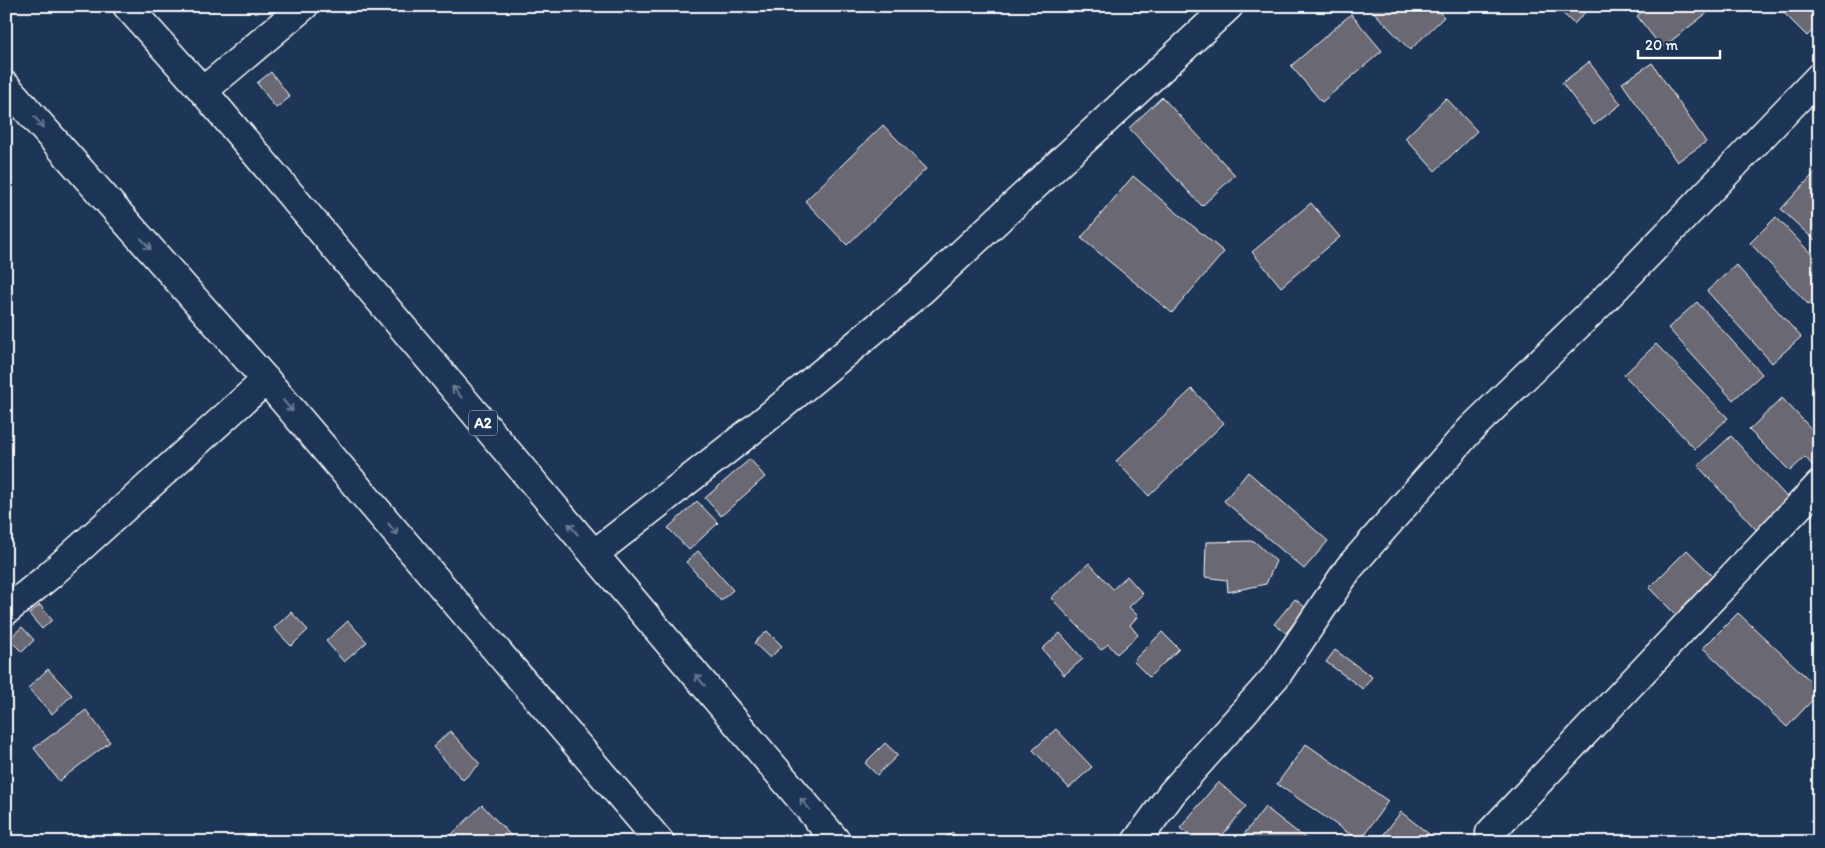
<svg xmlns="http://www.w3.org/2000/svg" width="1825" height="848" viewBox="0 0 1825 848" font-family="Itim,sans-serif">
<rect width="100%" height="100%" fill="#1d3557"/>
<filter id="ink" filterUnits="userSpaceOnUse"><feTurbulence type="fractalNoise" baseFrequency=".02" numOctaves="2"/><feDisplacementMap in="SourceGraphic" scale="10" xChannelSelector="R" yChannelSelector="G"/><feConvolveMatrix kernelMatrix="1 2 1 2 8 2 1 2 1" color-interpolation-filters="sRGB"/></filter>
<g filter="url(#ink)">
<g fill="#696873" stroke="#fff">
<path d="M 1368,6 L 1433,6 L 1444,17 L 1410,50 Z"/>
<path d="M 1555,6 L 1591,6 L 1574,24 Z"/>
<path d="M 1649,6 L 1716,6 L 1662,48 L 1637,16 Z"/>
<path d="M 1777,6 L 1819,6 L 1819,24 L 1807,36 Z"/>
<path d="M 1351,14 L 1382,51 L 1322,102 L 1291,66 Z"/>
<path d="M 1589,62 L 1621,104 L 1594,125 L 1562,83 Z"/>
<path d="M 1652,63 L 1706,142 L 1677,162 L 1622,83 Z"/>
<path d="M 271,72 L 290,97 L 276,108 L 257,83 Z"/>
<path d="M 1162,97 L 1235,175 L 1202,206 L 1129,128 Z"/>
<path d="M 1446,98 L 1477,131 L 1435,171 L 1405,138 Z"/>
<path d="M 883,125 L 926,169 L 847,245 L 805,201 Z"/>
<path d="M 1819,168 L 1819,235 L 1814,240 L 1781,209 Z"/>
<path d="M 1133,176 L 1224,252 L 1172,313 L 1081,238 Z"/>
<path d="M 1311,203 L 1340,237 L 1281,287 L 1252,252 Z"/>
<path d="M 1776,217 L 1819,262 L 1819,296 L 1809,305 L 1750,243 Z"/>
<path d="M 1736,265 L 1801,337 L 1772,363 L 1707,291 Z"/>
<path d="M 1697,302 L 1762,374 L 1733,400 L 1668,328 Z"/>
<path d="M 1656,344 L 1728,418 L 1695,449 L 1624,375 Z"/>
<path d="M 1192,389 L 1224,423 L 1149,496 L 1116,461 Z"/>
<path d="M 1782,398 L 1819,437 L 1819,466 L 1816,469 L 1805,457 L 1790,471 L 1749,430 Z"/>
<path d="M 1731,436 L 1794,505 L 1761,535 L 1698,466 Z"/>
<path d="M 750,459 L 765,477 L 721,516 L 705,498 Z"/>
<path d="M 1248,472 L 1328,541 L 1304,569 L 1224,501 Z"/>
<path d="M 697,501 L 718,523 L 689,550 L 668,528 Z"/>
<path d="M 1254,541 L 1276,561 L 1266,584 L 1228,592 L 1227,580 L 1205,577 L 1206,542 Z"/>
<path d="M 1687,550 L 1715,578 L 1677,616 L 1649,588 Z"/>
<path d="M 698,551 L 733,590 L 721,601 L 686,562 Z"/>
<path d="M 1089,563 L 1113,589 L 1127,576 L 1143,594 L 1129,607 L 1138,616 L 1130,625 L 1138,635 L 1117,654 L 1108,644 L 1101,650 L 1051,598 Z"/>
<path d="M 1295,599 L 1306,608 L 1286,633 L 1274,624 Z"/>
<path d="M 40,605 L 52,620 L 42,629 L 29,614 Z"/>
<path d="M 291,612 L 308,630 L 291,646 L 274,628 Z"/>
<path d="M 1738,613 L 1819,689 L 1819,693 L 1787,727 L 1703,648 Z"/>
<path d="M 348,621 L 367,642 L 344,662 L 326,641 Z"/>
<path d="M 22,627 L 34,640 L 22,652 L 9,639 Z"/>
<path d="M 767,631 L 782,646 L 770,658 L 754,643 Z"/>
<path d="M 1162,632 L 1179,649 L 1149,677 L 1133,661 Z"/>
<path d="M 1060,633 L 1083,659 L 1064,675 L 1042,649 Z"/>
<path d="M 1335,650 L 1372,677 L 1363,689 L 1326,662 Z"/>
<path d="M 48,669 L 72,695 L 52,714 L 28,688 Z"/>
<path d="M 86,710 L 110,742 L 59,781 L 34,748 Z"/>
<path d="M 1056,729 L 1092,767 L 1069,788 L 1033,750 Z"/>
<path d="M 450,731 L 480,764 L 463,780 L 433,747 Z"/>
<path d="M 885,743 L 898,755 L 877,775 L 865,763 Z"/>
<path d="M 1306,744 L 1388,801 L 1360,841 L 1277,784 Z"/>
<path d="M 1218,782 L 1246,806 L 1217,842 L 1198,842 L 1180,828 Z"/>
<path d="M 482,805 L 514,839 L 510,842 L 444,842 Z"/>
<path d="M 1265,807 L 1310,842 L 1238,842 Z"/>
<path d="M 1401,812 L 1434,838 L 1431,842 L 1378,842 Z"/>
<path d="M 952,832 L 961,842 L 941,842 Z"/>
</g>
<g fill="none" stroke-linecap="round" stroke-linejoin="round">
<defs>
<g id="minor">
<path d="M 203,91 L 304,6"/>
<path d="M 594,554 L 761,423 L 921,291 L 1229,6"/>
<path d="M 6,611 L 49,576 L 266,380"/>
<path d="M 1490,833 L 1819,485"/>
<path d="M 1136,842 L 1172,793 L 1277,675 L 1349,568 L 1471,429 L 1605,299 L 1819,77"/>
</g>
<g id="highway">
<path d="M 127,6 L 203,91 L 837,842"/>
<path d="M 6,86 L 266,380 L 660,842"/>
</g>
</defs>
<use href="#minor" stroke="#fff" stroke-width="31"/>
<use href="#highway" stroke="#fff" stroke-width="31"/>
<use href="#minor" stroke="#1d3557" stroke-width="28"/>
<use href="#highway" stroke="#1d3557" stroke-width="28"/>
</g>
<defs><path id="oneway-shaft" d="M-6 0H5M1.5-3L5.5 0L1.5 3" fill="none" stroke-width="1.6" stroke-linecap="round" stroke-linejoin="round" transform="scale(1.25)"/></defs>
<g stroke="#6c7c92">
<use href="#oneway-shaft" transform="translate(39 122) rotate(49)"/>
<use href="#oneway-shaft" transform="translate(146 244) rotate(49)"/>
<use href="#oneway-shaft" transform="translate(457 392) rotate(-130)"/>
<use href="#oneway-shaft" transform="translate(288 406) rotate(50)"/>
<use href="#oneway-shaft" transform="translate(393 529) rotate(50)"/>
<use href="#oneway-shaft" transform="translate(573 529) rotate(-130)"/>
<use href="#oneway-shaft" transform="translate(700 680) rotate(-130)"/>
<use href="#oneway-shaft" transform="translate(805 804) rotate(-130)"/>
</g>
</g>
<g text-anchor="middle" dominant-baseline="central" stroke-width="4" stroke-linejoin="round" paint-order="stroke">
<rect fill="#1d3557" stroke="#bbc2cd" stroke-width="1" x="469" y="410.5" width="28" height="25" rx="4"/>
<g font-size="15" font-weight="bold" fill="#fff">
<text x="483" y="423">A2</text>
</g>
</g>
<rect width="1825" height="848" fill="none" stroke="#1d3557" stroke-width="25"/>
<rect x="12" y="12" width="1800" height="823" fill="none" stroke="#fff" stroke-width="2" filter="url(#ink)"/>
<path d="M1638 50v8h82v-8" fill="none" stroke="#ffffff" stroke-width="2.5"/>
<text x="1645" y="50" font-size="15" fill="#ffffff" stroke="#1d3557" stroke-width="4" paint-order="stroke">20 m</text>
</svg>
